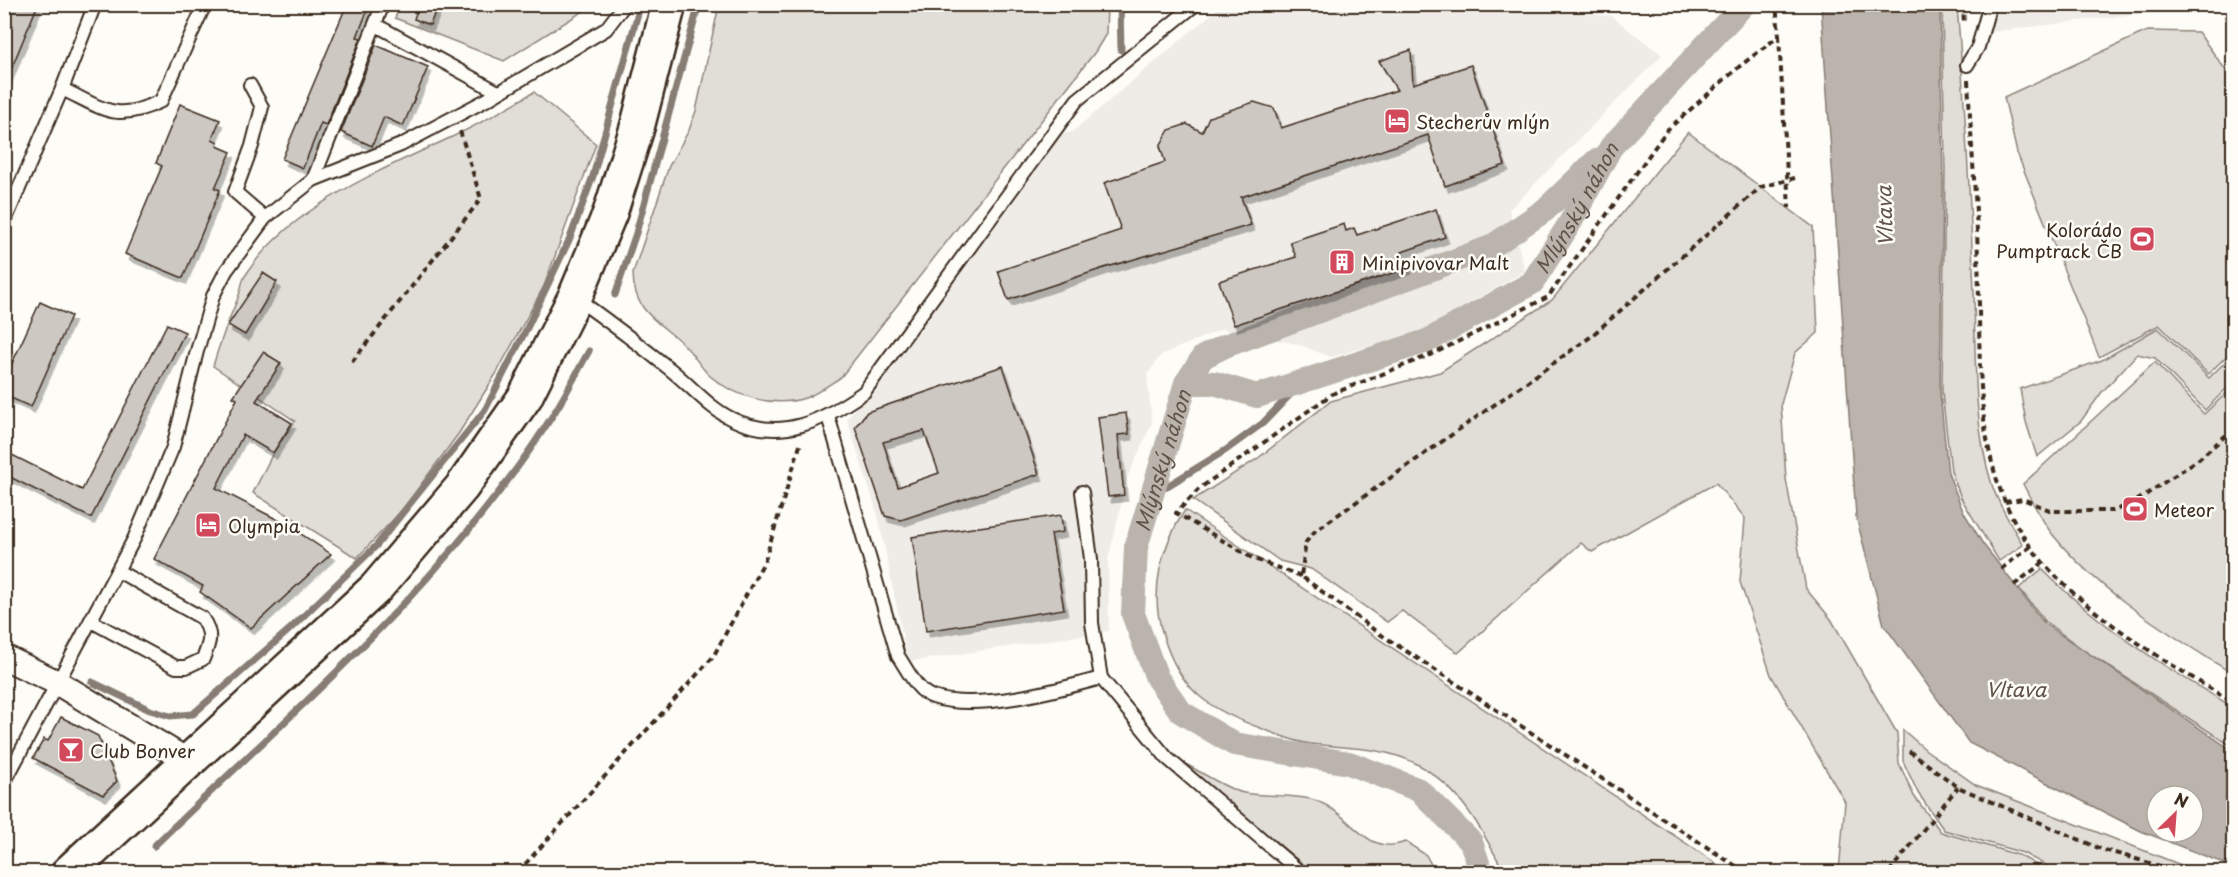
<svg xmlns="http://www.w3.org/2000/svg" width="2238" height="877" viewBox="0 0 2238 877" font-family="'Playpen Sans',sans-serif">
<defs>
<filter id="shadow"><feDropShadow dx="3.5" dy="6" stdDeviation="0" flood-color="#0004"/></filter>
</defs>
<rect width="100%" height="100%" fill="#fdfcf7"/>
<filter id="ink" filterUnits="userSpaceOnUse"><feTurbulence type="fractalNoise" baseFrequency=".0167" numOctaves="2"/><feDisplacementMap in="SourceGraphic" scale="12" xChannelSelector="R" yChannelSelector="G"/><feConvolveMatrix kernelMatrix="1 2 1 2 8 2 1 2 1" color-interpolation-filters="sRGB"/></filter>
<g filter="url(#ink)">
<g fill="#efece7">
<path d="M 1501,4 L 1611,16 L 1662,55 L 1509,210 L 1525,271 L 1420,332 L 1331,357 L 1297,344 L 1222,329 L 1161,355 L 1147,375 L 1152,423 L 1128,476 L 1108,560 L 1109,631 L 908,662 L 878,516 L 847,419 L 964,267 L 1057,135 L 1072,132 L 1222,5 Z"/>
<path d="M 1989,4 L 2209,5 L 1991,32 Z"/>
</g>
<g fill="#e1ded7" stroke="#8e847a" stroke-width="1.5">
<path d="M 400,5 L 593,5 L 504,61 L 395,18 Z"/>
<path d="M 719,5 L 1107,5 L 1106,34 L 1095,52 L 841,377 C 830,384 817,394 805,398 C 774,408 734,397 710,376 C 699,366 692,351 680,341 C 655,320 633,309 633,273 L 669,166 L 689,130 L 696,111 Z"/>
<path d="M 1942,5 L 1957,5 C 1964,92 1969,180 1973,268 C 1977,340 1970,414 1992,485 C 1999,506 2012,526 2023,545 L 1999,561 L 1961,498 L 1951,471 L 1942,393 L 1945,169 Z"/>
<path d="M 2147,31 L 2198,32 L 2233,80 L 2233,350 L 2208,374 L 2159,325 L 2099,357 L 2017,153 L 2004,97 Z"/>
<path d="M 534,92 L 596,144 L 544,286 L 496,374 L 459,433 L 402,510 L 357,558 L 253,493 L 273,453 L 295,421 L 213,366 C 220,342 228,321 238,298 C 241,291 241,283 245,276 C 288,207 384,169 454,136 C 482,123 508,107 534,92 Z"/>
<path d="M 1688,132 L 1813,227 L 1818,333 L 1795,353 L 1781,404 L 1786,479 L 1806,589 L 1831,619 L 1897,733 L 1899,763 L 1914,796 L 1941,832 L 2021,856 L 2049,872 L 1839,872 L 1845,802 L 1771,675 L 1740,582 L 1745,518 L 1716,483 L 1592,552 L 1581,543 L 1458,653 L 1402,611 L 1387,622 L 1311,569 L 1280,561 L 1193,500 L 1257,459 L 1331,401 L 1440,372 L 1552,300 Z"/>
<path d="M 2158,328 L 2209,378 L 2233,354 L 2233,382 L 2205,410 L 2155,358 L 2137,354 L 2102,392 L 2081,421 L 2037,457 L 2026,422 L 2020,389 L 2102,360 Z"/>
<path d="M 2155,362 L 2204,414 L 2233,387 L 2233,674 C 2169,633 2102,595 2053,535 C 2041,520 2032,501 2023,484 Z"/>
<path d="M 1185,510 L 1729,872 L 1504,872 C 1483,831 1460,787 1417,764 C 1385,747 1347,748 1311,744 C 1295,742 1278,735 1263,729 C 1210,710 1180,692 1163,635 C 1149,591 1161,547 1185,510 Z"/>
<path d="M 2042,569 C 2097,625 2166,668 2233,707 L 2233,747 L 2085,651 L 2046,622 L 2019,588 Z"/>
<path d="M 1903,730 L 1926,750 L 1976,785 L 2199,872 L 2058,872 L 2023,853 L 1944,830 L 1918,793 L 1903,761 Z"/>
<path d="M 1178,760 C 1195,768 1229,791 1244,793 C 1263,797 1300,794 1317,801 C 1354,815 1364,857 1406,842 L 1426,855 L 1435,872 L 1312,872 Z"/>
</g>
<path fill="#bbb4ad" stroke="#887d74" stroke-width="1.5" fill-rule="evenodd" d="M 1821,5 L 1940,5 L 1943,183 L 1940,393 L 1948,473 L 1963,511 L 1983,544 L 2045,624 L 2233,751 L 2233,867 L 2141,831 L 1969,743 L 1884,625 L 1856,516 ZM 2157,796 L 2193,796 L 2193,832 L 2157,832 Z"/>
<g fill="none" stroke-linecap="round" stroke-linejoin="round">
<g stroke="#887d74" stroke-width="7">
<path d="M 1120,4 L 1121,50"/>
<path d="M 615,295 L 636,233 L 699,4"/>
<path d="M 1151,496 L 1226,450 L 1263,423 L 1304,380"/>
<path d="M 92,682 L 150,710 L 170,716 L 193,714 L 289,630 L 376,546 L 485,410 L 527,328 L 570,238 L 593,176 L 638,13"/>
<path d="M 154,846 C 295,709 451,579 556,410 C 568,391 578,370 589,351"/>
</g>
<g stroke="#bbb4ad" stroke-width="24">
<path d="M 1186,383 L 1203,357 L 1225,346 L 1491,247 L 1545,210 L 1596,161"/>
<path id="s1" d="M 1481,872 L 1471,842 L 1419,790 L 1349,763 L 1234,744 L 1181,712 L 1157,678 L 1133,614 L 1136,547 L 1186,383 L 1214,383 L 1257,396 L 1427,341 L 1532,283 L 1570,223 L 1611,147 L 1744,4"/>
</g>
</g>
<g fill="#cdc8c2" stroke="#3b2a1e" stroke-width="1.5" fill-rule="evenodd" filter="url(#shadow)">
<path d="M 4,4 L 38,4 L 5,84 L 4,84 Z"/>
<path d="M 347,4 L 370,4 L 357,37 L 361,38 L 326,125 L 321,123 L 303,168 L 282,159 Z"/>
<path d="M 419,4 L 438,4 L 430,25 L 414,19 Z"/>
<path d="M 376,45 L 428,67 L 403,126 L 384,117 L 372,146 L 341,132 Z"/>
<path d="M 1411,50 L 1413,84 L 1471,65 L 1505,165 L 1445,186 L 1428,135 L 1241,197 L 1251,225 L 1104,268 L 1008,300 L 998,271 L 1121,230 L 1104,183 L 1165,162 L 1160,146 L 1169,130 L 1187,124 L 1202,132 L 1209,117 L 1254,102 L 1274,108 L 1281,128 L 1397,90 L 1379,61 Z"/>
<path d="M 180,104 L 220,120 L 212,139 L 218,142 L 217,146 L 231,152 L 215,188 L 220,190 L 183,278 L 125,254 L 162,166 L 156,163 Z"/>
<path d="M 1436,209 L 1445,237 L 1402,252 L 1408,268 L 1234,325 L 1219,281 L 1296,257 L 1290,242 L 1344,224 L 1346,231 L 1354,228 L 1357,235 Z"/>
<path d="M 263,273 L 277,282 L 245,335 L 228,325 Z"/>
<path d="M 40,302 L 71,316 L 31,407 L 4,395 L 4,381 Z"/>
<path d="M 167,324 L 185,332 L 91,518 L 4,474 L 4,451 L 82,490 Z"/>
<path d="M 263,352 L 281,363 L 256,401 L 292,423 L 273,453 L 243,435 L 216,488 L 286,524 L 331,554 L 251,628 L 200,592 L 203,586 L 154,559 L 237,399 L 233,397 Z"/>
<path d="M 1003,366 L 1039,474 L 901,520 L 885,516 L 855,427 L 867,412 ZM 924,431 L 939,473 L 898,487 L 883,442 Z"/>
<path d="M 1126,413 L 1129,434 L 1118,435 L 1124,495 L 1108,497 L 1098,417 Z"/>
<path d="M 1061,515 L 1063,532 L 1051,534 L 1064,609 L 926,631 L 912,537 Z"/>
<path d="M 61,717 L 98,736 L 117,781 L 103,795 L 33,758 L 44,739 L 48,741 Z"/>
</g>
<g fill="none" stroke-linecap="round" stroke-linejoin="round">
<defs>
<g id="service">
<path d="M 376,25 L 498,92"/>
<path d="M 1967,65 L 1978,47 L 1990,4"/>
<path d="M 250,85 L 262,107 L 252,146 L 235,192 L 265,218"/>
<path d="M 62,89 C 105,109 115,123 161,101 L 205,4"/>
<path d="M 313,180 L 383,4"/>
<path d="M 4,223 L 62,89 L 95,4"/>
<path d="M 576,298 C 608,321 640,345 671,370 C 691,386 709,408 732,419 C 782,443 824,420 864,392 L 1077,100 L 1196,4"/>
<path d="M 828,416 L 898,656 C 907,669 917,692 933,697 C 976,712 1058,690 1101,678"/>
<path d="M 1082,492 L 1091,559 L 1092,623 L 1101,678 L 1167,758 L 1300,872"/>
<path d="M 91,621 L 176,667 L 186,667 L 203,659 C 210,642 213,634 202,618 L 118,571"/>
<path d="M 4,783 L 134,539 L 173,447 L 197,351 L 213,296 L 226,271 L 265,218 L 313,180 L 401,145 L 488,99 L 606,29 L 625,4"/>
</g>
<path id="minor" d="M 4,657 L 58,683 L 189,762"/>
<path id="secondary" d="M 69,872 L 376,588 L 462,487 L 525,397 L 575,297 L 610,213 L 637,128 L 669,4"/>
</defs>
<use href="#service" stroke="#3b2a1e" stroke-width="16"/>
<use href="#minor" stroke="#3b2a1e" stroke-width="28"/>
<use href="#secondary" stroke="#3b2a1e" stroke-width="38"/>
<g stroke="#3b2a1e" stroke-width="4" stroke-dasharray="6 4.5" stroke-linecap="butt">
<path d="M 1963,4 L 1964,25"/>
<path d="M 1779,36 L 1789,208"/>
<path d="M 1968,80 C 1971,139 1976,198 1978,257 C 1982,355 1969,462 2030,546 C 2078,611 2165,661 2234,703"/>
<path d="M 352,362 L 481,199 L 460,131"/>
<path d="M 2005,502 L 2023,499 L 2052,511 L 2113,511 L 2132,504 L 2199,459 L 2234,428"/>
<path d="M 2001,569 L 2031,546"/>
<path d="M 1301,576 L 1254,559 L 1176,513 L 1200,488 L 1332,394 L 1435,353 L 1548,297 L 1667,130 L 1740,66 L 1779,36 L 1776,4"/>
<path d="M 2014,585 L 2044,562"/>
<path d="M 1909,751 L 1958,787 L 2101,849 L 2181,872"/>
<path d="M 518,872 L 713,657 L 765,560 L 801,442"/>
<path d="M 1745,872 L 1377,632 L 1301,576 L 1306,542 L 1315,531 L 1589,338 L 1761,187 L 1795,178"/>
<path d="M 1889,872 L 1958,787"/>
</g>
<use href="#service" stroke="#fdfcf7" stroke-width="12"/>
<use href="#minor" stroke="#fdfcf7" stroke-width="24"/>
<use href="#secondary" stroke="#fdfcf7" stroke-width="33"/>
</g>
</g>
<defs>
<symbol id="hotel-square" viewBox="-11 -11 22 22"><rect x="-9" y="-9" width="18" height="18" rx="4" fill="#d1495b" stroke="#fdfcf7"/><path d="M-6-4.5h1.5V1H6V5H4.5V3h-9V5H-6ZM-4 0a1.8 1.8 0 1 1 3.6 0ZM.5 0V-2.5h3Q6-2.5 6 0Z" fill="#fff"/></symbol>
<symbol id="stadium-square" viewBox="-11 -11 22 22"><rect x="-9" y="-9" width="18" height="18" rx="4" fill="#d1495b" stroke="#fdfcf7"/><path d="M0-5a6.5 5 0 1 0 0 10a6.5 5 0 1 0 0-10ZM-3.5-1.8h7v3.6h-7Z" fill="#fff"/></symbol>
<symbol id="building-square" viewBox="-11 -11 22 22"><rect x="-9" y="-9" width="18" height="18" rx="4" fill="#d1495b" stroke="#fdfcf7"/><path d="M-4-6H4V6H1V3H-1V6H-4ZM-2.5-4.3h1.7v1.8h-1.7ZM.8-4.3h1.7v1.8H.8ZM-2.5-1h1.7V.8h-1.7ZM.8-1h1.7V.8H.8Z" fill="#fff"/></symbol>
<symbol id="bar-square" viewBox="-11 -11 22 22"><rect x="-9" y="-9" width="18" height="18" rx="4" fill="#d1495b" stroke="#fdfcf7"/><path d="M-6-5H6L.8 .8V4.5H3.5V6h-7V4.5H-.8V.8Z" fill="#fff"/></symbol>
</defs>
<g fill-rule="evenodd">
<use href="#hotel-square" x="1382" y="106" width="30" height="30"/>
<use href="#stadium-square" x="2127" y="224" width="30" height="30"/>
<use href="#building-square" x="1327" y="247" width="30" height="30"/>
<use href="#stadium-square" x="2120" y="494" width="30" height="30"/>
<use href="#hotel-square" x="193" y="510" width="30" height="30"/>
<use href="#bar-square" x="56" y="735" width="30" height="30"/>
</g>
<g text-anchor="middle" dominant-baseline="central" stroke-width="5" stroke-linejoin="round" paint-order="stroke">
<g font-size="18" fill="#3b2a1e" stroke="#fdfcf7" text-anchor="start">
<text x="1416" y="121">Stecherův mlýn</text>
<text x="2122" y="229" text-anchor="end">Kolorádo<tspan x="2122" dy="21">Pumptrack ČB</tspan></text>
<text x="1362" y="262">Minipivovar Malt</text>
<text x="2154" y="509">Meteor</text>
<text x="228" y="525">Olympia</text>
<text x="90" y="750">Club Bonver</text>
</g>
<g font-size="20" font-style="italic" fill="#615349" stroke="#fdfcf7">
<text stroke="none"><textPath href="#s1" startOffset="1166">Mlýnský náhon</textPath></text>
<text transform="translate(1884 216) rotate(-92)">Vltava</text>
<text stroke="none"><textPath href="#s1" startOffset="626">Mlýnský náhon</textPath></text>
<text x="2016" y="689">Vltava</text>
</g>
</g>
<rect width="2238" height="877" fill="none" stroke="#fdfcf7" stroke-width="24"/>
<rect x="12" y="12" width="2214" height="853" fill="none" stroke="#3b2a1e" stroke-width="2" filter="url(#ink)"/>
<g transform="translate(2175 814) rotate(25)"><circle r="28" fill="#fdfcf7" stroke="#afa8a0" stroke-width="1.5"/>
<path d="M0-4.5L10 22L0 15L-10 22Z" fill="#d1495b"/>
<text y="-9" font-size="16" font-weight="bold" text-anchor="middle" fill="#3b2a1e">N</text>
</g>
</svg>
